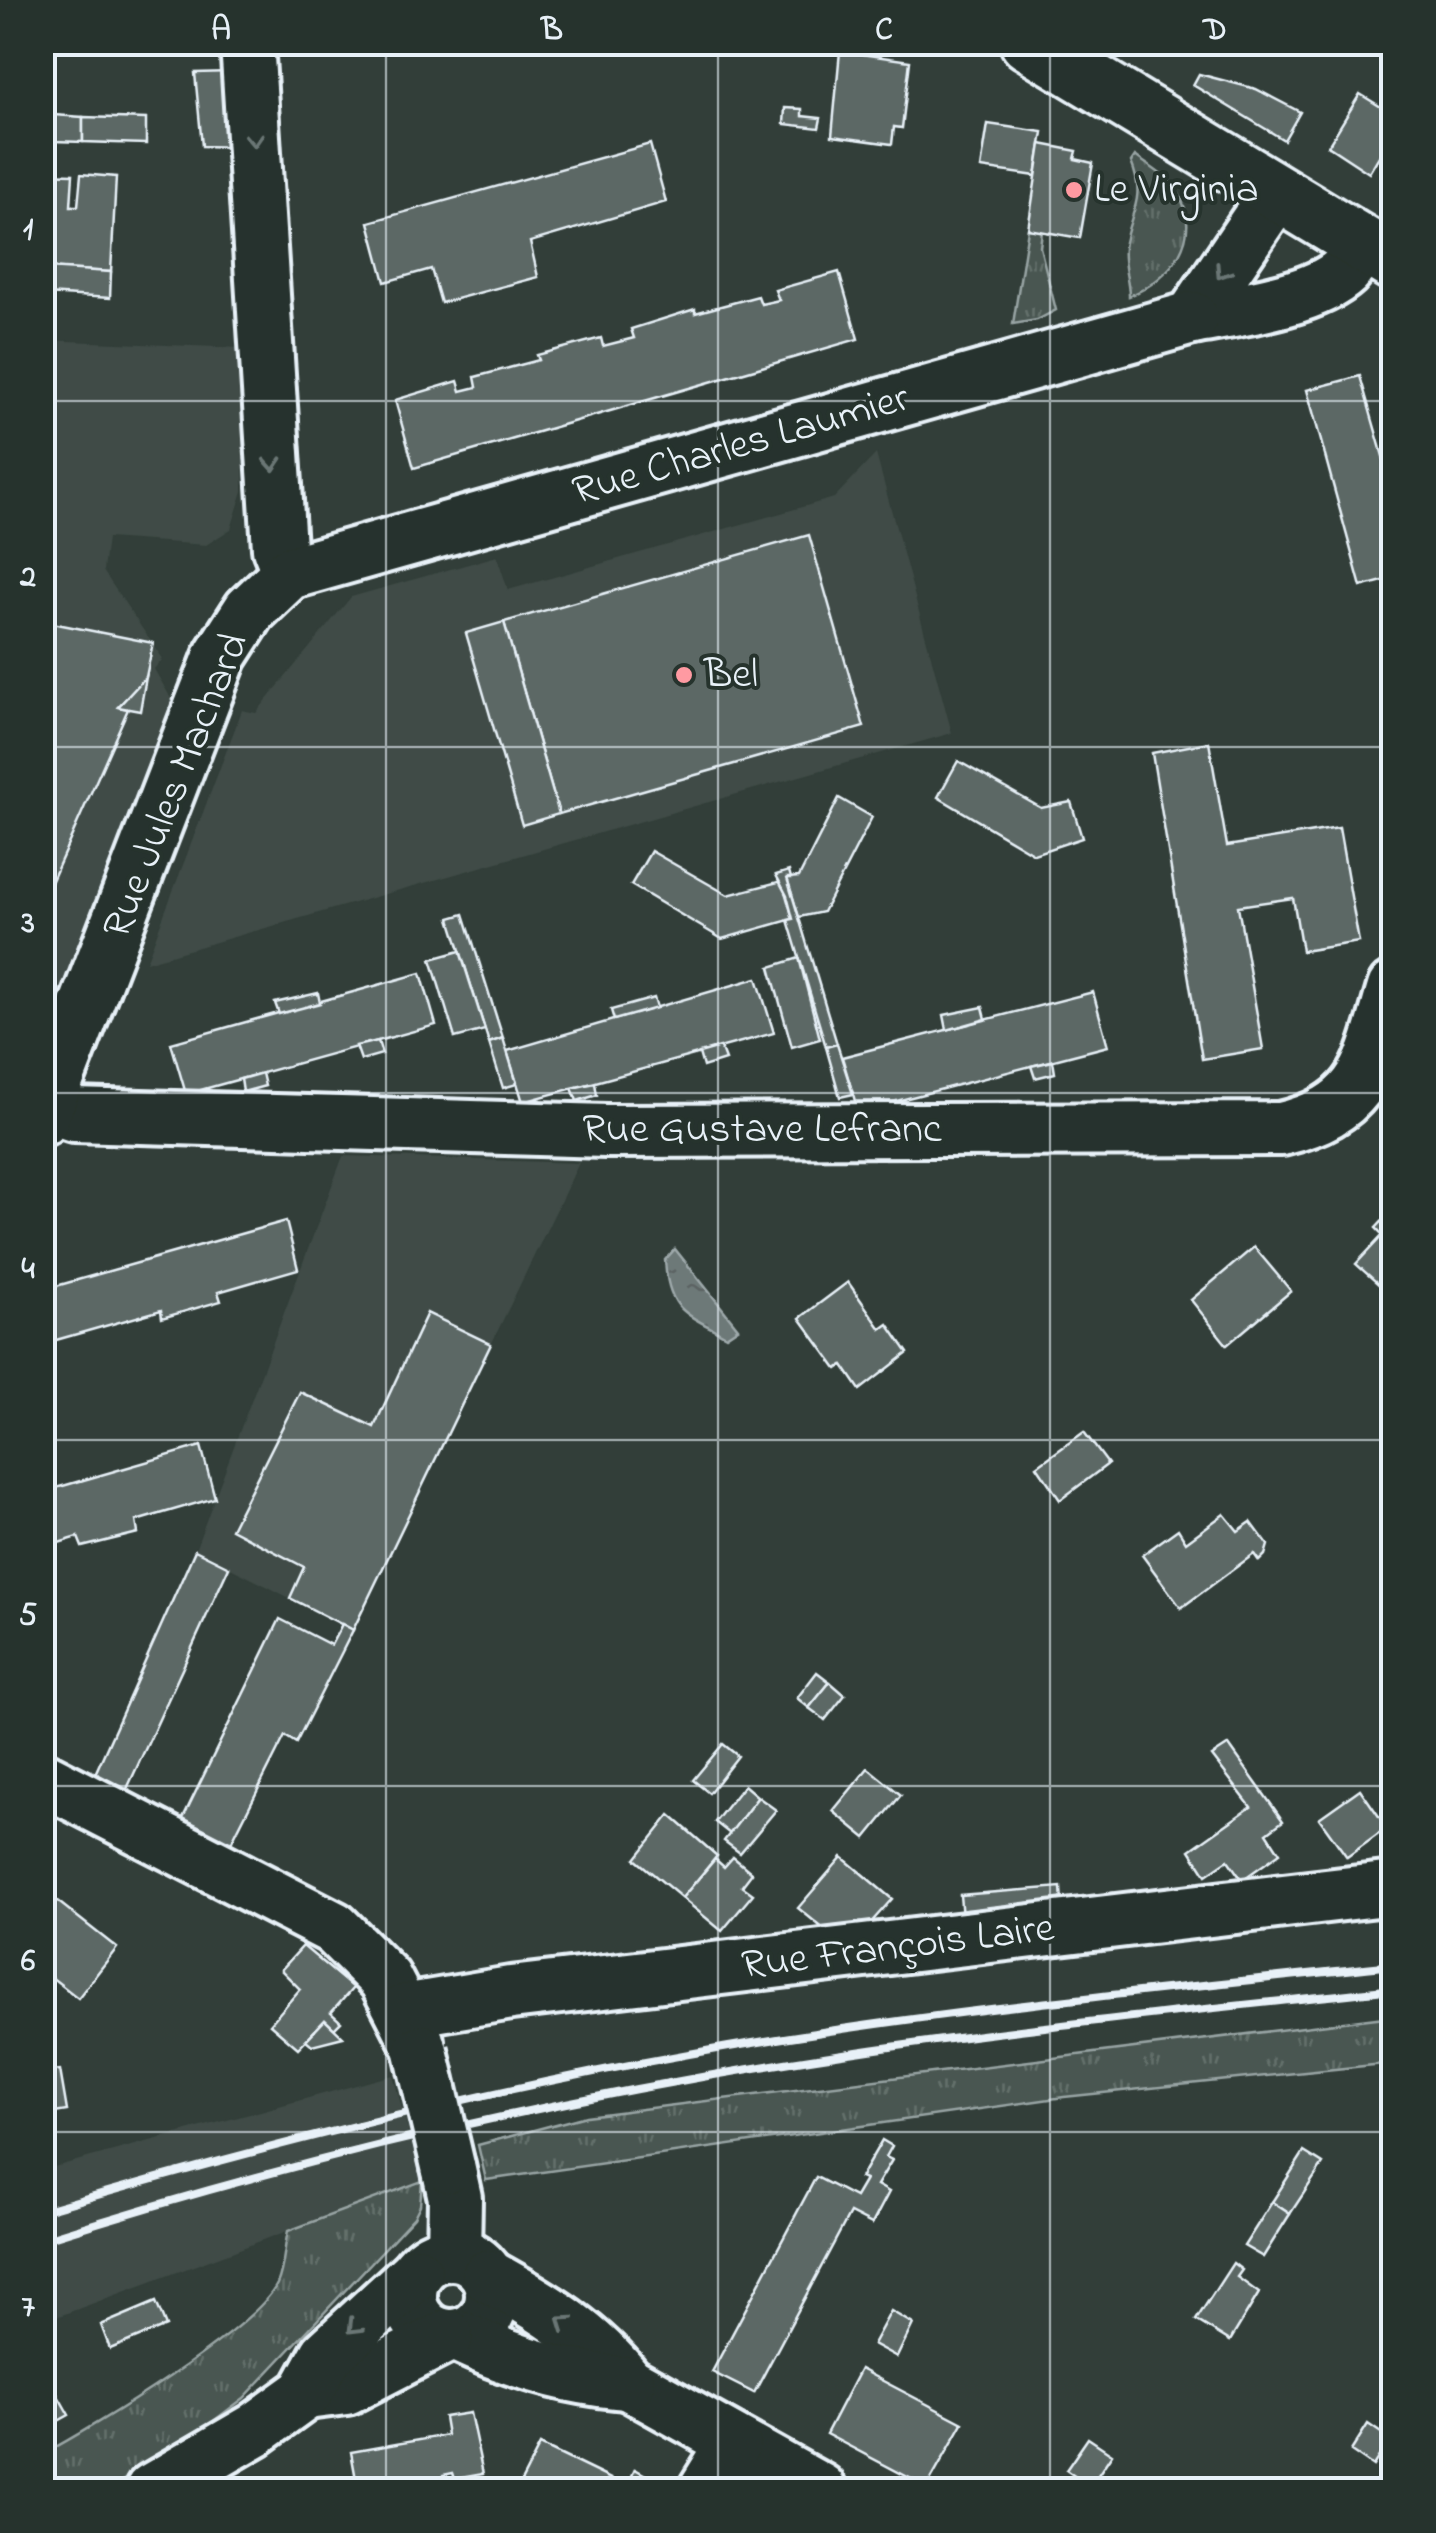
<svg xmlns="http://www.w3.org/2000/svg" width="1436" height="2533" viewBox="0 0 1436 2533" font-family="'Indie Flower',sans-serif">
<defs>
<pattern id="grass-tufts" width="24" height="20" patternUnits="userSpaceOnUse" patternTransform="scale(2.5)"><rect width="24" height="20" fill="#495651"/><path d="M3 7l-1-3M5 7V3M7 7l1-3M15 17l-1-3M17 17v-4M19 17l1-3" fill="none" stroke="#636f6b"/></pattern>
<pattern id="water-ripples" width="26" height="14" patternUnits="userSpaceOnUse" patternTransform="scale(2.5)"><rect width="26" height="14" fill="#6d7978"/><path d="M2 4q2-2 4 0t4 0M15 11q2-2 4 0t4 0" fill="none" stroke="#5b6363"/></pattern>
</defs>
<rect width="100%" height="100%" fill="#323e39"/>
<filter id="ink" filterUnits="userSpaceOnUse"><feTurbulence type="fractalNoise" baseFrequency=".01" numOctaves="2"/><feDisplacementMap in="SourceGraphic" scale="20" xChannelSelector="R" yChannelSelector="G"/><feConvolveMatrix kernelMatrix="1 2 1 2 8 2 1 2 1" color-interpolation-filters="sRGB"/></filter>
<g filter="url(#ink)">
<g fill="#3f4b46">
<path d="M 43,340 L 243,348 L 243,491 L 231,529 L 206,545 L 107,538 L 103,571 L 163,659 L 154,669 L 172,700 L 45,1028 Z"/>
<path d="M 876,454 L 952,733 L 146,962 L 242,710 L 256,713 L 351,597 L 497,556 L 508,590 L 834,498 Z"/>
<path d="M 343,1156 L 579,1163 L 353,1630 L 195,1550 Z"/>
<path d="M 393,2075 L 422,2181 L 43,2322 L 43,2170 Z"/>
</g>
<g fill="url(#grass-tufts)" stroke="#98a4a4" stroke-width="2.5">
<path d="M 1135,156 C 1149,166 1168,177 1177,191 C 1205,237 1170,280 1129,296 C 1129,281 1122,263 1124,248 C 1129,212 1147,201 1131,162 Z"/>
<path d="M 1028,229 L 1042,231 L 1040,247 L 1056,310 L 1037,320 L 1013,324 Z"/>
<path d="M 1393,2016 L 1393,2063 L 1064,2097 L 486,2180 L 478,2145 L 586,2116 Z"/>
<path d="M 422,2181 L 420,2205 L 414,2217 L 244,2398 L 159,2462 L 103,2490 L 43,2490 L 43,2454 C 92,2428 254,2330 277,2284 C 284,2269 284,2247 288,2231 Z"/>
</g>
<path fill="url(#water-ripples)" stroke="#9ea9ab" stroke-width="2.5" d="M 675,1249 L 738,1328 L 726,1336 C 685,1313 668,1311 665,1260 Z"/>
<g fill="#5c6865" stroke="#e8f1f8" stroke-width="2.5">
<path d="M 840,51 L 910,61 L 902,128 L 894,127 L 892,144 L 832,136 Z"/>
<path d="M 231,72 L 238,147 L 202,146 L 195,73 Z"/>
<path d="M 1199,74 L 1256,89 L 1300,112 L 1284,140 L 1193,85 Z"/>
<path d="M 1360,94 L 1394,115 L 1394,131 L 1369,173 L 1328,146 Z"/>
<path d="M 785,108 L 802,109 L 802,116 L 821,118 L 819,128 L 784,124 Z"/>
<path d="M 53,115 L 83,117 L 83,142 L 54,141 Z"/>
<path d="M 83,117 L 146,119 L 146,144 L 83,142 Z"/>
<path d="M 988,124 L 1043,132 L 1036,176 L 981,168 Z"/>
<path d="M 650,144 L 666,202 L 530,242 L 538,277 L 441,303 L 431,269 L 385,282 L 369,222 Z"/>
<path d="M 1041,144 L 1077,151 L 1075,159 L 1093,163 L 1080,238 L 1028,229 Z"/>
<path d="M 42,173 L 73,174 L 71,206 L 78,206 L 81,174 L 116,177 L 111,272 L 42,268 L 49,208 L 42,207 Z"/>
<path d="M 47,268 L 111,272 L 110,298 L 46,294 Z"/>
<path d="M 839,272 L 858,339 L 414,468 L 395,400 L 458,381 L 461,391 L 477,387 L 475,377 L 539,360 L 537,355 L 601,338 L 603,346 L 634,338 L 631,329 L 695,309 L 695,313 L 758,296 L 761,304 L 779,300 L 775,290 Z"/>
<path d="M 1360,376 L 1394,495 L 1394,578 L 1361,587 L 1307,390 Z"/>
<path d="M 809,535 L 864,727 L 559,814 L 504,622 Z"/>
<path d="M 42,621 L 153,643 L 146,677 L 118,707 L 128,709 L 46,894 Z"/>
<path d="M 504,622 L 559,814 L 522,825 L 466,633 Z"/>
<path d="M 146,677 L 140,711 L 118,707 L 143,680 Z"/>
<path d="M 1209,742 L 1227,846 L 1339,828 L 1359,942 L 1302,951 L 1293,898 L 1238,906 L 1263,1049 L 1202,1059 L 1152,753 Z"/>
<path d="M 958,761 L 1041,808 L 1071,802 L 1082,838 L 1034,854 L 938,797 Z"/>
<path d="M 839,798 L 872,817 L 823,912 L 799,917 L 787,878 L 799,877 Z"/>
<path d="M 651,851 L 728,895 L 782,881 L 793,919 L 722,939 L 631,885 Z"/>
<path d="M 789,871 L 791,878 L 787,878 L 837,1044 L 826,1047 L 788,920 L 793,919 L 787,896 L 776,875 Z"/>
<path d="M 464,914 L 503,1038 L 489,1043 L 450,918 Z"/>
<path d="M 460,951 L 485,1030 L 455,1038 L 431,959 Z"/>
<path d="M 799,958 L 820,1039 L 792,1047 L 770,967 Z"/>
<path d="M 421,973 L 436,1025 L 186,1094 L 171,1043 Z"/>
<path d="M 757,978 L 774,1033 L 523,1102 L 507,1051 Z"/>
<path d="M 1093,992 L 1108,1046 L 858,1111 L 842,1057 Z"/>
<path d="M 318,993 L 320,1003 L 279,1014 L 275,1003 Z"/>
<path d="M 654,998 L 657,1008 L 614,1020 L 611,1010 Z"/>
<path d="M 983,1007 L 986,1019 L 947,1030 L 944,1015 Z"/>
<path d="M 503,1038 L 517,1084 L 503,1088 L 489,1043 Z"/>
<path d="M 378,1041 L 382,1054 L 361,1060 L 356,1046 Z"/>
<path d="M 837,1044 L 853,1094 L 840,1097 L 826,1047 Z"/>
<path d="M 720,1047 L 725,1060 L 703,1067 L 699,1053 Z"/>
<path d="M 1053,1061 L 1055,1073 L 1035,1078 L 1031,1066 Z"/>
<path d="M 262,1073 L 265,1086 L 243,1092 L 241,1079 Z"/>
<path d="M 595,1083 L 597,1095 L 577,1101 L 572,1088 Z"/>
<path d="M 1394,1209 L 1394,1298 L 1356,1264 L 1383,1235 L 1376,1228 Z"/>
<path d="M 286,1221 L 298,1269 L 218,1292 L 221,1301 L 162,1318 L 161,1310 L 42,1344 L 42,1290 Z"/>
<path d="M 1254,1247 L 1291,1291 L 1227,1345 L 1191,1300 Z"/>
<path d="M 848,1282 L 881,1329 L 888,1324 L 908,1353 L 860,1390 L 843,1365 L 837,1369 L 800,1318 Z"/>
<path d="M 427,1313 L 491,1344 L 353,1630 L 290,1598 L 304,1567 L 231,1529 L 300,1392 L 374,1427 Z"/>
<path d="M 1084,1432 L 1108,1464 L 1060,1500 L 1037,1466 Z"/>
<path d="M 201,1446 L 215,1498 L 136,1521 L 138,1533 L 82,1547 L 78,1537 L 42,1548 L 42,1492 Z"/>
<path d="M 1224,1514 L 1238,1531 L 1251,1522 L 1268,1545 L 1265,1555 L 1259,1561 L 1254,1554 L 1181,1608 L 1142,1555 L 1178,1529 L 1186,1542 Z"/>
<path d="M 195,1550 L 229,1567 L 126,1791 L 95,1774 Z"/>
<path d="M 280,1619 L 331,1645 L 342,1624 L 353,1630 L 296,1743 L 285,1736 L 229,1847 L 181,1822 Z"/>
<path d="M 817,1672 L 830,1682 L 809,1708 L 797,1698 Z"/>
<path d="M 830,1682 L 845,1695 L 825,1720 L 809,1708 Z"/>
<path d="M 723,1744 L 738,1756 L 709,1793 L 693,1780 Z"/>
<path d="M 1229,1745 L 1283,1821 L 1267,1833 L 1280,1853 L 1242,1880 L 1228,1860 L 1206,1875 L 1190,1850 L 1251,1807 L 1212,1756 Z"/>
<path d="M 868,1768 L 901,1795 L 866,1838 L 833,1811 Z"/>
<path d="M 744,1785 L 758,1797 L 730,1834 L 715,1822 Z"/>
<path d="M 1360,1789 L 1387,1828 L 1347,1857 L 1319,1818 Z"/>
<path d="M 758,1797 L 776,1810 L 740,1853 L 724,1841 Z"/>
<path d="M 670,1815 L 717,1856 L 682,1898 L 635,1859 Z"/>
<path d="M 733,1857 L 752,1873 L 742,1886 L 753,1894 L 722,1931 L 682,1898 L 715,1859 L 724,1867 Z"/>
<path d="M 842,1857 L 892,1899 L 858,1937 L 835,1938 L 798,1908 Z"/>
<path d="M 1061,1887 L 1063,1921 L 963,1929 L 960,1895 Z"/>
<path d="M 42,1889 L 117,1948 L 78,1998 L 42,1970 Z"/>
<path d="M 303,1946 L 353,1988 L 331,2013 L 341,2022 L 334,2029 L 325,2020 L 298,2048 L 270,2024 L 300,1989 L 281,1970 Z"/>
<path d="M 325,2020 L 343,2037 L 312,2045 L 306,2040 Z"/>
<path d="M 60,2070 L 67,2111 L 42,2115 L 42,2072 Z"/>
<path d="M 882,2140 L 892,2146 L 886,2157 L 892,2160 L 877,2185 L 889,2192 L 872,2224 L 850,2213 L 754,2393 L 712,2372 L 816,2177 L 855,2197 L 865,2180 L 860,2178 Z"/>
<path d="M 1304,2152 L 1323,2164 L 1290,2214 L 1272,2202 Z"/>
<path d="M 1272,2202 L 1290,2214 L 1263,2257 L 1244,2246 Z"/>
<path d="M 1233,2263 L 1242,2270 L 1237,2277 L 1259,2293 L 1230,2341 L 1196,2320 Z"/>
<path d="M 156,2302 L 166,2326 L 110,2349 L 101,2325 Z"/>
<path d="M 891,2311 L 913,2324 L 897,2357 L 873,2344 Z"/>
<path d="M 860,2369 L 963,2423 L 927,2487 L 826,2434 Z"/>
<path d="M 52,2385 L 69,2415 L 42,2430 L 42,2390 Z"/>
<path d="M 470,2413 L 483,2474 L 455,2479 L 453,2473 L 443,2475 L 441,2490 L 399,2490 L 397,2483 L 383,2490 L 358,2490 L 351,2452 L 447,2435 L 444,2417 Z"/>
<path d="M 1368,2424 L 1390,2439 L 1373,2466 L 1351,2451 Z"/>
<path d="M 1088,2438 L 1112,2454 L 1090,2487 L 1066,2470 Z"/>
<path d="M 540,2445 L 627,2487 L 635,2469 L 658,2482 L 654,2490 L 534,2490 L 520,2484 Z"/>
</g>
<g fill="none" stroke-linecap="round" stroke-linejoin="round">
<defs>
<g id="street">
<path d="M 247,42 L 279,548 L 289,573"/>
<path d="M 1277,192 L 1192,318 C 1235,310 1313,301 1345,271 C 1352,264 1358,252 1363,244"/>
<path d="M 48,1106 L 74,1115 L 606,1131 L 1281,1129 C 1368,1108 1371,1065 1394,988"/>
<path d="M 42,1119 L 221,655 L 250,610 L 289,573 L 1192,318"/>
<path d="M 42,1778 L 334,1928 L 385,1979 L 417,2041"/>
<path d="M 404,2011 L 511,1993 L 1394,1888"/>
<path d="M 448,2166 L 455,2198 L 454,2254"/>
<circle cx="451" cy="2295" r="41"/>
<path d="M 488,2276 C 541,2305 590,2335 628,2383 L 820,2490"/>
<path d="M 458,2336 C 511,2361 570,2379 628,2383"/>
<path d="M 306,2393 L 346,2388 L 447,2336"/>
<path d="M 152,2490 L 255,2430 L 306,2393 L 327,2355 L 416,2273"/>
<path d="M 705,2490 L 734,2443"/>
</g>
<path id="secondary" d="M 1028,42 L 1394,263"/>
</defs>
<use href="#street" stroke="#e8f1f8" stroke-width="60"/>
<use href="#secondary" stroke="#e8f1f8" stroke-width="62"/>
<use href="#street" stroke="#26332d" stroke-width="52"/>
<use href="#secondary" stroke="#26332d" stroke-width="55"/>
<g stroke="#e8f1f8" stroke-width="8">
<path d="M 42,2211 C 256,2148 470,2093 689,2054 C 922,2012 1158,1990 1394,1965"/>
<path d="M 42,2240 C 285,2163 534,2103 785,2063 C 987,2030 1191,2011 1394,1989"/>
</g>
<defs>
<path id="street-bridge" d="M 421,2051 L 448,2166"/>
</defs>
<use href="#street-bridge" stroke="#e8f1f8" stroke-width="60" stroke-linecap="butt"/>
<use href="#street-bridge" stroke="#26332d" stroke-width="52"/>
</g>
<defs><path id="oneway-chevron" d="M-2-3.5L2.5 0L-2 3.5" fill="none" stroke-width="1.6" stroke-linecap="round" stroke-linejoin="round" transform="scale(2.5)"/></defs>
<g stroke="#6a7674">
<use href="#oneway-chevron" transform="translate(254 140) rotate(87)"/>
<use href="#oneway-chevron" transform="translate(1222 272) rotate(123)"/>
<use href="#oneway-chevron" transform="translate(273 464) rotate(86)"/>
<use href="#oneway-chevron" transform="translate(564 2322) rotate(-145)"/>
<use href="#oneway-chevron" transform="translate(354 2327) rotate(135)"/>
</g>
</g>
<path fill="none" stroke="#e8f1f8" stroke-width="2.5" stroke-opacity="0.55" d="M 386,42 L 386,2490M 718,42 L 718,2490M 1050,42 L 1050,2490M 42,401 L 1394,401M 42,747 L 1394,747M 42,1093 L 1394,1093M 42,1440 L 1394,1440M 42,1786 L 1394,1786M 42,2132 L 1394,2132"/>
<g fill="#ff9aa2" stroke="#26332d" stroke-width="4">
<circle cx="1074" cy="190" r="10"/>
<circle cx="684" cy="675" r="10"/>
</g>
<g text-anchor="middle" dominant-baseline="central" stroke-width="8" stroke-linejoin="round" paint-order="stroke">
<g font-size="42" fill="#e8f1f8" stroke="#26332d" text-anchor="start">
<text x="1094" y="190">Le Virginia</text>
<text x="704" y="675">Bel</text>
</g>
<g font-size="42" fill="#e8f1f8" stroke="#26332d">
<text transform="translate(741 446) rotate(-16)">Rue Charles Laumier</text>
<text transform="translate(177 786) rotate(-68)">Rue Jules Machard</text>
<text x="762" y="1130">Rue Gustave Lefranc</text>
<text transform="translate(898 1948) rotate(-7)">Rue François Laire</text>
</g>
</g>
<rect width="1436" height="2533" fill="none" stroke="#26332d" stroke-width="110"/>
<rect x="55" y="55" width="1326" height="2423" fill="none" stroke="#e8f1f8" stroke-width="4"/>
<g font-size="32" text-anchor="middle" font-weight="bold" fill="#e8f1f8">
<text x="221" y="39">A</text>
<text x="552" y="39">B</text>
<text x="884" y="39">C</text>
<text x="1215" y="39">D</text>
<text x="28" y="239">1</text>
<text x="28" y="586">2</text>
<text x="28" y="932">3</text>
<text x="28" y="1278">4</text>
<text x="28" y="1624">5</text>
<text x="28" y="1970">6</text>
<text x="28" y="2316">7</text>
</g>
</svg>
